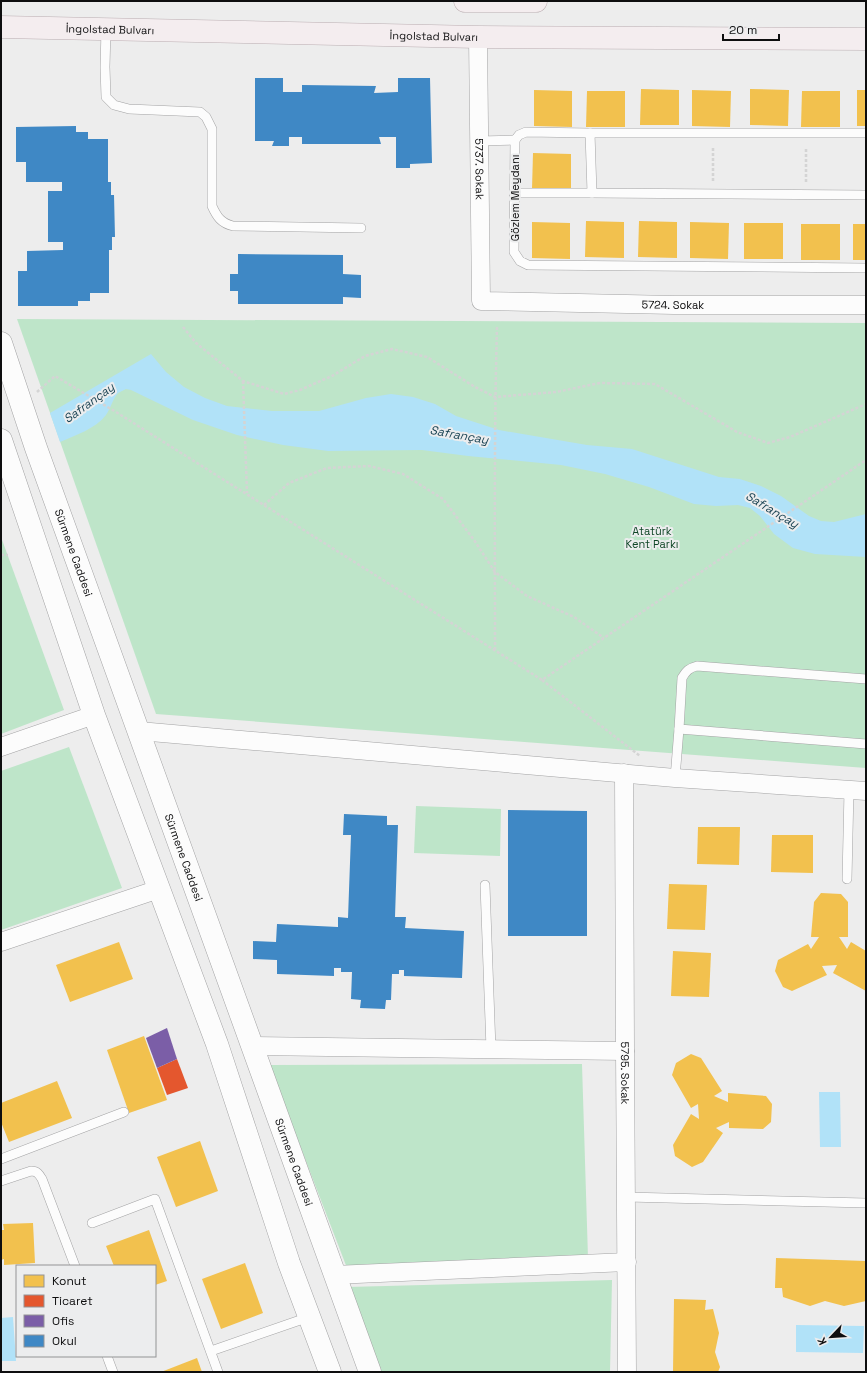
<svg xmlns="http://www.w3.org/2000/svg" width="867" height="1373" viewBox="0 0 867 1373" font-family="'Space Grotesk',sans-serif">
<rect width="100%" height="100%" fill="#ededed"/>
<g fill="#bee5c9">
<path d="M 17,319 L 866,323 L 866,768 L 156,714 Z"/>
<path d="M 1,537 L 64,710 L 1,734 Z"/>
<path d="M 69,747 L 122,888 L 1,930 L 1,771 Z"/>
<path d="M 416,806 L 501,809 L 500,856 L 414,853 Z"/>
<path d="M 582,1064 L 588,1258 L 347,1268 L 269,1065 Z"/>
<path d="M 612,1280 L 610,1372 L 380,1372 L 347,1287 Z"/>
</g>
<g fill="#b1e2f8">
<path d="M 151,354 L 166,372 L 184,387 L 205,398 L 227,406 L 272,411 L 319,411 L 366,398 L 391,394 L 413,397 L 435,404 L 456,416 L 499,430 L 587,445 L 632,449 L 719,477 L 740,479 L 761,486 L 781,496 L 809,516 L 821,521 L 834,522 L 866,514 L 866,557 L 815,554 L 793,548 L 774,534 L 760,516 L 750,508 L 738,505 L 716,506 L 694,504 L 649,487 L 605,474 L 561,465 L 468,456 L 422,450 L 328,451 L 283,445 L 237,435 L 193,420 L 131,390 L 126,389 L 118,393 C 112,400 111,408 106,415 C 95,429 76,435 60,442 L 50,413 Z"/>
<path d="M 819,1092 L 840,1092 L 841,1147 L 820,1147 Z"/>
<path d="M 13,1317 L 16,1361 L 1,1361 L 1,1318 Z"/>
<path d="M 796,1325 L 864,1326 L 863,1353 L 796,1352 Z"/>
</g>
<g fill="#f2c14e">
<path d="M 641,89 L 679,90 L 679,125 L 640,125 Z"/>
<path d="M 750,89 L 789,90 L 788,126 L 750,125 Z"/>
<path d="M 534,90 L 572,91 L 572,127 L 534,126 Z"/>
<path d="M 692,90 L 731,91 L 730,127 L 692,126 Z"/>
<rect x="857" y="90" width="9" height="36"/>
<path d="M 587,91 L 625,91 L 625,127 L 586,127 Z"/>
<path d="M 802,91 L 840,91 L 840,127 L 801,127 Z"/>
<path d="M 533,153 L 571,154 L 571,189 L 532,189 Z"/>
<path d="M 586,221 L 624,222 L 624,258 L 585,257 Z"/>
<path d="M 639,221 L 677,222 L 677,258 L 638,257 Z"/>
<path d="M 532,222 L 570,223 L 570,259 L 532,258 Z"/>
<path d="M 690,222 L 729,223 L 728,259 L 690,258 Z"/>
<rect x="744" y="223" width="39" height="36"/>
<rect x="801" y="224" width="39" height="36"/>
<rect x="853" y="224" width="13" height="36"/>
<path d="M 698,827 L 740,827 L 739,865 L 697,864 Z"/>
<path d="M 772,835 L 813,835 L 813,873 L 771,872 Z"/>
<path d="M 669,884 L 707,885 L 705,930 L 667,929 Z"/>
<path d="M 821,893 L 841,894 L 848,902 L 848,937 L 839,937 L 847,949 L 851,942 L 866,951 L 866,991 L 833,973 L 837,965 L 822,966 L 827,975 L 792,991 L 783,987 L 775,971 L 778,960 L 808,944 L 811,949 L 819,937 L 811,937 L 814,902 Z"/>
<path d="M 119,942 L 133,979 L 70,1002 L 56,965 Z"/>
<path d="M 673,951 L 711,953 L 709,997 L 671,996 Z"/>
<path d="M 144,1036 L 167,1100 L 129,1113 L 107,1050 Z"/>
<path d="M 691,1054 L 701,1058 L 722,1091 L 714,1096 L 728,1102 L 728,1093 L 766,1096 L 772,1104 L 771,1122 L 763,1129 L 729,1128 L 729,1122 L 716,1128 L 723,1133 L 703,1162 L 692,1167 L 675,1156 L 673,1145 L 691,1114 L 699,1119 L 698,1104 L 691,1108 L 672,1075 L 676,1063 Z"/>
<path d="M 57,1081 L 72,1118 L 9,1142 L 1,1122 L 1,1103 Z"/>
<path d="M 200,1141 L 218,1191 L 176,1207 L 157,1157 Z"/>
<path d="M 33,1223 L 35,1263 L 4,1265 L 4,1259 L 1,1260 L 1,1230 L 4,1230 L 3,1224 Z"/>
<path d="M 149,1230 L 167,1281 L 155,1285 L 155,1266 L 114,1266 L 106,1246 Z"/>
<path d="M 776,1258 L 866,1261 L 866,1301 L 844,1306 L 825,1301 L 810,1306 L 783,1297 L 782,1288 L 775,1288 Z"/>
<path d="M 245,1263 L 263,1313 L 221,1329 L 202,1279 Z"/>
<path d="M 674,1299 L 706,1300 L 705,1310 L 713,1309 L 719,1333 L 715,1352 L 720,1367 L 718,1372 L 673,1372 Z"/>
<path d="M 197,1358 L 202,1372 L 161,1372 Z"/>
</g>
<path fill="#e4572e" d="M 177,1059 L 188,1088 L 167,1095 L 157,1068 Z"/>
<path fill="#7b5ea7" d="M 167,1028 L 177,1059 L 157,1068 L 146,1038 Z"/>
<g fill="#3f88c5">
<path d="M 255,78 L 283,78 L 283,92 L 302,92 L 302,85 L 376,86 L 374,93 L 398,92 L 398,78 L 430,78 L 432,163 L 410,164 L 410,168 L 396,168 L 396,137 L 379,137 L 381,144 L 302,144 L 302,137 L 289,137 L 289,146 L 272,146 L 274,141 L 255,141 Z"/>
<path d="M 76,126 L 76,132 L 88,132 L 88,139 L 108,139 L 108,182 L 111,182 L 111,195 L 114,195 L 115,237 L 112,237 L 112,250 L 109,250 L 109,293 L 90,293 L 90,301 L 78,301 L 78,306 L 18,306 L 18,271 L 27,271 L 27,251 L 63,250 L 63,242 L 48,242 L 48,191 L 62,191 L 62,182 L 26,182 L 26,162 L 16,162 L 16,127 Z"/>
<path d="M 238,254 L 343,255 L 343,274 L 361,275 L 361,298 L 343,297 L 343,304 L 238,304 L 238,291 L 230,291 L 230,274 L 238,274 Z"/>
<path d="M 508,810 L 587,811 L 587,936 L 508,936 Z"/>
<path d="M 344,814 L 387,816 L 387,825 L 398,825 L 395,917 L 406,917 L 405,928 L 464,931 L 462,978 L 404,976 L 404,970 L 399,970 L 399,974 L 392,974 L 391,1000 L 386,1000 L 385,1009 L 360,1008 L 361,1000 L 351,999 L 352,972 L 341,972 L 341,968 L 334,968 L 334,976 L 277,974 L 277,960 L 253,959 L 253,941 L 276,942 L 277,924 L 338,927 L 338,917 L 348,918 L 351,835 L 343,835 Z"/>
</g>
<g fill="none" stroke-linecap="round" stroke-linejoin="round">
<defs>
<g id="service">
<path d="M 106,29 L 105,67 L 106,97 L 114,105 L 129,109 L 200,112 L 206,117 L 212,129 L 212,206 C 217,217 221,223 233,226 L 361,228"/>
<path d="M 590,133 L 592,193 L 866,195"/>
<path d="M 866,133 L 590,133 L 526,132 L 519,135 L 515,140 L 514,252 L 520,261 L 528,265 L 866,268"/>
<path d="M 479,141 L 515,140"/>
<path d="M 514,193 L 592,193"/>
<path d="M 866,679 L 697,666 C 689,668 686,671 682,678 L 679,729 L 866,744"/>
<path d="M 675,778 L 679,729"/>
<path d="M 847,879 L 849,790"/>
<path d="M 485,885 L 491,1049"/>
<path d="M 1,1159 L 124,1112"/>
<path d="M 1,1181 L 31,1171 C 37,1171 39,1174 42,1179 L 75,1266"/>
<path d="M 627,1197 L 866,1203"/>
<path d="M 92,1223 L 155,1199 L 218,1372"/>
<path d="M 211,1351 L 309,1317"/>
<path d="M 107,1356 L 113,1372"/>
</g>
<g id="minor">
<path id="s1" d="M 478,37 L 481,301 L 674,305 L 866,305"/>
<path d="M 139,731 L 675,778 L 866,791"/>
<path d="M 1,747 L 94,715"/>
<path id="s2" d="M 624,773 L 625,1051 L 627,1372"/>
<path d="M 1,942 L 159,889"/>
<path d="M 253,1046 L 625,1051"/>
<path d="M 334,1275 L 627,1262"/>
</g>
<g id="secondary">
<path id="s3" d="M 1,343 L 36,448 L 370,1372"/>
<path d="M 1,440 L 94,715 L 217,1044 L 289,1263 L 330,1372"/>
</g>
<g id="primary">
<path d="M 465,1 L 536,1"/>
<path id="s4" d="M 1,27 L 478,37 L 866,39"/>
</g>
</defs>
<use href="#service" stroke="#a3a3a4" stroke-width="10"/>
<use href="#minor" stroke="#a3a3a4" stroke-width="19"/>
<use href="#secondary" stroke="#a3a3a4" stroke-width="23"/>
<use href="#primary" stroke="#bbaeb2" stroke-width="23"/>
<g stroke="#d4d4d4" stroke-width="2.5" stroke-dasharray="3 2" stroke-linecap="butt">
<path d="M 713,181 L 713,146"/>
<path d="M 806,182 L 806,147"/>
<path d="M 183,327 L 196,343 L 243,381 L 284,394 L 300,390 L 332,376 L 365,356 L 392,349 L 427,357 L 475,387 L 495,397 L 556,392 L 600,383 L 655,384 L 737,432 L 768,443 L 790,437 L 866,404"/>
<path d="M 243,381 L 247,493"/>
<path d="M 37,392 L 55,376 L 116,412 L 542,680 L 866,460"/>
<path d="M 264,505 L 289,483 L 327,468 L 369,466 L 403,474 L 443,499 L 474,540 L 495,572 L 527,596 L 574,617 L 604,638"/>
<path d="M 1,555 L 8,555"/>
<path d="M 495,650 C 495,542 494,434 497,326"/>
<path d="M 542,680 L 640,756"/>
</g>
<use href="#service" stroke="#fcfcfc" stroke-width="9"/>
<use href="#minor" stroke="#fcfcfc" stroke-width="18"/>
<use href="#secondary" stroke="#fcfcfc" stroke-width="22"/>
<use href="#primary" stroke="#f4edef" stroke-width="22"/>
</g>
<g text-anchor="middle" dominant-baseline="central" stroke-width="4" stroke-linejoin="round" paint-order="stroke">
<g font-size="11" fill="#0e0e0f" stroke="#ecedee">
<text stroke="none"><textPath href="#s4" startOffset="109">İngolstad Bulvarı</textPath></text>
<text stroke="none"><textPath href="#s4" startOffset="433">İngolstad Bulvarı</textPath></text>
<text stroke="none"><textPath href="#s1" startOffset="132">5737. Sokak</textPath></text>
<text transform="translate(515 198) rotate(-90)">Gözlem Meydanı</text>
<text stroke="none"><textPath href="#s1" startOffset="456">5724. Sokak</textPath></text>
<text stroke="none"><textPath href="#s3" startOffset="222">Sürmene Caddesi</textPath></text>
<text stroke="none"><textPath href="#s3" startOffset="546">Sürmene Caddesi</textPath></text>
<text stroke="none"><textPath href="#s2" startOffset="300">5795. Sokak</textPath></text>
<text stroke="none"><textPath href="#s3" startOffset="870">Sürmene Caddesi</textPath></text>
</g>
<g font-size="11" fill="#0f4626" stroke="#ecedee">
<text x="652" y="531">Atatürk<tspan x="652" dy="13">Kent Parkı</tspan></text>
</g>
<g font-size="12" font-style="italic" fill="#1b4454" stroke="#ecedee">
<text transform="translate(89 403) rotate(-36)">Safrançay</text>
<text transform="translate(459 435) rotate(10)">Safrançay</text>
<text transform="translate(772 510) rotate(31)">Safrançay</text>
</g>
</g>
<rect width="867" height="1373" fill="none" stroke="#0e0e0f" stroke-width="4"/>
<rect x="16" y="1265" width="140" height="92" fill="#ecedee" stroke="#939495"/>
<rect x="24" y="1275" width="20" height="12" fill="#f2c14e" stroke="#939495"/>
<text x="52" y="1285" font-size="12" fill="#0e0e0f">Konut</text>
<rect x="24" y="1295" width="20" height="12" fill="#e4572e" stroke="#939495"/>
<text x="52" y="1305" font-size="12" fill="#0e0e0f">Ticaret</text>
<rect x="24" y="1315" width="20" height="12" fill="#7b5ea7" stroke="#939495"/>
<text x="52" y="1325" font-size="12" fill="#0e0e0f">Ofis</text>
<rect x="24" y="1335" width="20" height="12" fill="#3f88c5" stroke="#939495"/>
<text x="52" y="1345" font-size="12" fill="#0e0e0f">Okul</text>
<g transform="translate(831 1337) rotate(245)" stroke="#ecedee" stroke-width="3" paint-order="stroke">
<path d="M0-3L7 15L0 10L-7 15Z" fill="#0e0e0f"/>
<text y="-6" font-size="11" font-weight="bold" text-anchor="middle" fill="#0e0e0f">K</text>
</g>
<path d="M723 34v6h56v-6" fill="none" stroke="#0e0e0f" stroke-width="2"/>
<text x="729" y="34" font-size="12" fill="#0e0e0f" stroke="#ecedee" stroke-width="3" paint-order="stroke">20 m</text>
</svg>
